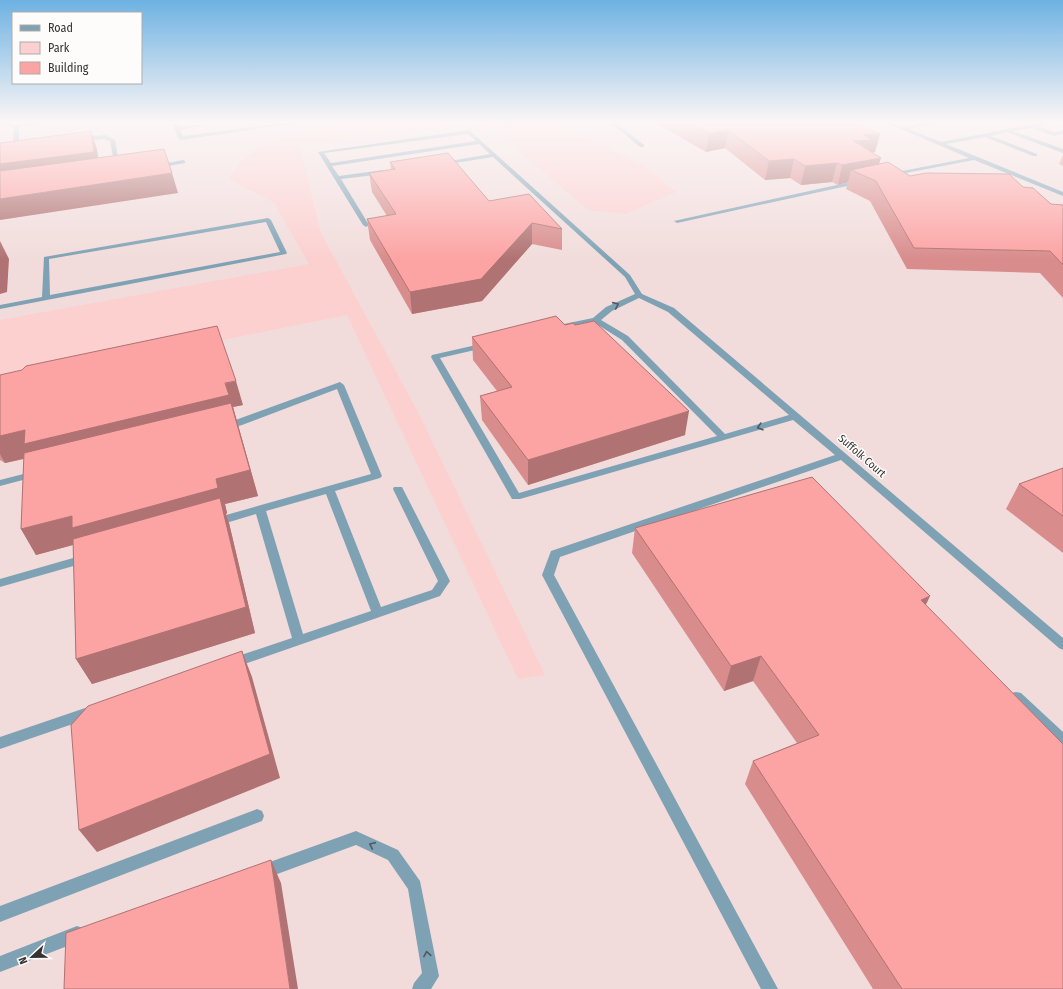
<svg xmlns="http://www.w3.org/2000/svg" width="1063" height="989" viewBox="0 0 1063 989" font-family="'Fira Sans Condensed',sans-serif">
<rect width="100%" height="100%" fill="#f8ebea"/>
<rect fill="#f1dcdb" x="0" y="122" width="1063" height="867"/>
<path fill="#fbd0cf" d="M 371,122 L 553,122 L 645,166 L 676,192 L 626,214 L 588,210 L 493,129 L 466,125 L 331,141 L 300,148 L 321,233 L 419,414 L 545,675 L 518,679 L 347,315 L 0,385 L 0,320 L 309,264 L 274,203 L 229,179 L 241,161 L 262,147 L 298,132 Z"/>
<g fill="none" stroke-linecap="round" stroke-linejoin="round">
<g fill="#7ea2b4" fill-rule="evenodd">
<path d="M 0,122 L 17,125 L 49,122 L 19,127 L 19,147 L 16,149 L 13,147 L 14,127 L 0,123 Z"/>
<path d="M 172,122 L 176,122 L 179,127 L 203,124 L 205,125 L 180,130 L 183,136 L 293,122 L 303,122 L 181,140 L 178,138 Z"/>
<path d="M 610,122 L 615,122 L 644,145 L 644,147 L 640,147 Z"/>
<path d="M 885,122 L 890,122 L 903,127 L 939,122 L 937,123 L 908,129 L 941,142 L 1043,122 L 1045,125 L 1038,126 L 1054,132 L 1063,130 L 1063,134 L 1054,136 L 1032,128 L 1013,131 L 1063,149 L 1063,153 L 1007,132 L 991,136 L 1037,154 L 1037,156 L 1033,156 L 985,137 L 946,144 L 1063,192 L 1063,196 L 974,160 L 890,176 L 890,174 L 892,173 L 969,158 Z"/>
<path d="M 469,130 L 630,275 L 642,294 L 674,308 L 1063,638 L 1063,650 L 1059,648 L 841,460 L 560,557 L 554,575 L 778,989 L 761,989 L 542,575 L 551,551 L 835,455 L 793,420 L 520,499 L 512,499 L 431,357 L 432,355 L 485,343 L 489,345 L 488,347 L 440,358 L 519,493 L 717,436 L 622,340 L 595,323 L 559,329 L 559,325 L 593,318 L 606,307 L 635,294 L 625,277 L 493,157 L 442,165 L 439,163 L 490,154 L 479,144 L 332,166 L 339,176 L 383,170 L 386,172 L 383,174 L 341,179 L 369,225 L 366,227 L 363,225 L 318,152 ZM 468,134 L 476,141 L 331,163 L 324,153 ZM 639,298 L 668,312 L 789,415 L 725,434 L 628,336 L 601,320 L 612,311 Z"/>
<path d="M 105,135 L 115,140 L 118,158 L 113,157 L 110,141 L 104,139 L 79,141 L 76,139 L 79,137 Z"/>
<path d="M 183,160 L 185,161 L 185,163 L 156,168 L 153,166 Z"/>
<path d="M 859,180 L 862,182 L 861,183 L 677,223 L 674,221 Z"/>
<path d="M 268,218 L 271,220 L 287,253 L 286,254 L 0,309 L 0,305 L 42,297 L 44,257 ZM 266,222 L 280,252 L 50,295 L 49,259 Z"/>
<path d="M 340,382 L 344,385 L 382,476 L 380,478 L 335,491 L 381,607 L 432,590 L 438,581 L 393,489 L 394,487 L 402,487 L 403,489 L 450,581 L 440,596 L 233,668 L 229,667 L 227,663 L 229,659 L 292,638 L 256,514 L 216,526 L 212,525 L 211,522 L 212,519 L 371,474 L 337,389 L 242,425 L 225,430 L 220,427 L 222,425 ZM 326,494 L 371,611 L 303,634 L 266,511 Z"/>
<path d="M 35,471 L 38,472 L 40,474 L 38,476 L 0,486 L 0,480 Z"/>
<path d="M 87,554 L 91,555 L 92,558 L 91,561 L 0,587 L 0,579 Z"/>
<path d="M 1016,692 L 1021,693 L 1063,732 L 1063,747 L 1058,745 L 1011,701 L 1010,697 L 1011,693 Z"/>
<path d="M 91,706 L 96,708 L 97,712 L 96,716 L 0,749 L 0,737 Z"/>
<path d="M 257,809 L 262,811 L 264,816 L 262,821 L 0,922 L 0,906 Z"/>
<path d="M 356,831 L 398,850 L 420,881 L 439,976 L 431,989 L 412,989 L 414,983 L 422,973 L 408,889 L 388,860 L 356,845 L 261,880 L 256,877 L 253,872 L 256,867 Z"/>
<path d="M 77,926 L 83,928 L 85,934 L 83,940 L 0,972 L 0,956 Z"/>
</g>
</g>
<g fill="#d98c8c">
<path d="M 654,122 L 852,122 L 880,134 L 875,152 L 872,152 L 879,164 L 910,176 L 1023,187 L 1051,204 L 1063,205 L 1063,298 L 1040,273 L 907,269 L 870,201 L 846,189 L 848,182 L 838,185 L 832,182 L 801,185 L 790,178 L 765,180 L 725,148 L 706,152 Z"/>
<path d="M 1063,155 L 1063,166 L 1059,164 Z"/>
<path d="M 390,162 L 489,201 L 562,229 L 562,250 L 532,244 L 482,301 L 412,314 L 370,240 L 367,219 L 387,216 L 372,192 L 369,173 L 391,170 Z"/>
<path d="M 565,325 L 685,435 L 528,485 L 482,420 L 480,396 L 497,391 L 473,360 L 472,337 Z"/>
<path d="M 0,375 L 243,405 L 233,407 L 258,496 L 225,504 L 227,513 L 226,514 L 229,523 L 255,633 L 92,684 L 76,659 L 73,545 L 36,555 L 21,529 L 24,459 L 5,463 L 0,460 Z"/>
<path d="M 1063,468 L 1063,553 L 1006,509 L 1019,484 Z"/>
<path d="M 635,528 L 926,605 L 1063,989 L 873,989 L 745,784 L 753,761 L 797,743 L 753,681 L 724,691 L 632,553 Z"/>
</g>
<g fill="#b07272">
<path d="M 728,130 L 725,148 L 706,152 L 709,134 Z"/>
<path d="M 91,131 L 97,149 L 100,170 L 0,184 L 0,164 Z"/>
<path d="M 880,134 L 875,152 L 868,153 L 854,141 L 864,135 Z"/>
<path d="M 881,158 L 875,176 L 851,170 L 848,182 L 838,185 L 842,165 Z"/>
<path d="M 794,159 L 790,178 L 765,180 L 769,161 Z"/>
<path d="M 837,163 L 832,182 L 801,185 L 805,166 Z"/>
<path d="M 172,173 L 178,193 L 0,220 L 0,224 L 0,199 Z"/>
<path d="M 532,223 L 532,244 L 482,301 L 412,314 L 410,292 Z"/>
<path d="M 0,241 L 9,259 L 7,292 L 0,294 Z"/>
<path d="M 236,381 L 243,405 L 233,407 L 258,496 L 225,504 L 227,513 L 226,514 L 229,523 L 255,633 L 92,684 L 76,659 L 80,543 L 36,555 L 21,529 L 72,516 L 218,488 L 31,457 L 5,463 L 0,454 L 0,436 Z"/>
<path d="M 689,411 L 685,435 L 528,485 L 528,460 Z"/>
<path d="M 930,596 L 918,622 L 921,600 Z"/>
<path d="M 242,651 L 252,677 L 280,778 L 97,852 L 79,830 Z"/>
<path d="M 761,656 L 753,681 L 724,691 L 731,666 Z"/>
<path d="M 271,860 L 281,883 L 298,989 L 290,989 Z"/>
</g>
<g fill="#fca3a3" stroke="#b07272">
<path d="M 686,122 L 852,122 L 880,134 L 864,135 L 872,140 L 854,141 L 881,158 L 842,165 L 837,163 L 805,166 L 794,159 L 769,161 L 728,130 L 709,134 Z"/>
<path d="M 91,131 L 94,152 L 0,164 L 0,143 Z"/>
<path d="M 164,149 L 172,173 L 0,199 L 0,171 Z"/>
<path d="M 448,153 L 489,201 L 529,194 L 562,229 L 532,223 L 481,279 L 410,292 L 367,219 L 396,214 L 369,173 L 395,169 L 390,162 Z"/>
<path d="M 888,162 L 910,176 L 926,173 L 1009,174 L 1023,187 L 1033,188 L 1051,204 L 1063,205 L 1063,265 L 1050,251 L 914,248 L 876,181 L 851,170 Z"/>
<path d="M 556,316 L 565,325 L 573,323 L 575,325 L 594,321 L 689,411 L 528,460 L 480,396 L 512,387 L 472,337 Z"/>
<path d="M 217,326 L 236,381 L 225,383 L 229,395 L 24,444 L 25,430 L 0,436 L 0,375 L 22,370 L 26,366 Z"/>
<path d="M 231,403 L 250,470 L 216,479 L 218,488 L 72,528 L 72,516 L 21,529 L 24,453 Z"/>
<path d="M 1063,468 L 1063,516 L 1019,484 Z"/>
<path d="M 812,477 L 930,596 L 921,600 L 1063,744 L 1063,989 L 902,989 L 753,761 L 819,735 L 761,656 L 731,666 L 635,528 Z"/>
<path d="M 220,498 L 246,607 L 76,659 L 73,539 Z"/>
<path d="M 242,651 L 270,754 L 79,830 L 71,725 L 88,706 Z"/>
<path d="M 271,860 L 290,989 L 64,989 L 66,933 Z"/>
</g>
<defs><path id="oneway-chevron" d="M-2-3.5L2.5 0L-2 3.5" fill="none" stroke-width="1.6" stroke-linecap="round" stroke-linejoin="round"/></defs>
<g stroke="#505960">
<use href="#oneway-chevron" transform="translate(616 305) rotate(-24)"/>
<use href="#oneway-chevron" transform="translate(760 427) rotate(164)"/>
<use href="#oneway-chevron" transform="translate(372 845) rotate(-155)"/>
<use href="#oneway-chevron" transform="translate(427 954) rotate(-100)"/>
</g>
<linearGradient id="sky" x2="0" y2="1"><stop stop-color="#6db2e2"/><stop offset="0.47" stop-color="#fcf6f6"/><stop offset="1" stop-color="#fcf6f6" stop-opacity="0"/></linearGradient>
<rect width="1063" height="260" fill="url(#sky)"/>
<g text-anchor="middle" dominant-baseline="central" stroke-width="3" stroke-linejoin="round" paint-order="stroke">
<g font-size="11" fill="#373232" stroke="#fefbfb">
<text transform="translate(862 456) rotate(41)">Suffolk Court</text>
</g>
</g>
<rect x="12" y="12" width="130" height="72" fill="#fefbfb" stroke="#aeabab"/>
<rect x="20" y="25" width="20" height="6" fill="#7ea2b4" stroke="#aeabab"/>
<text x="48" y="32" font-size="12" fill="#373232">Road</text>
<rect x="20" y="42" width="20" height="12" fill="#fbd0cf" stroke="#aeabab"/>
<text x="48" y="52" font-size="12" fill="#373232">Park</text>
<rect x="20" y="62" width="20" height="12" fill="#fca3a3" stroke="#aeabab"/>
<text x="48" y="72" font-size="12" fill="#373232">Building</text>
<g transform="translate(32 957) rotate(248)" stroke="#fefbfb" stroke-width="3" paint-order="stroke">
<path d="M0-3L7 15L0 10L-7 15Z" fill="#373232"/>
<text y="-6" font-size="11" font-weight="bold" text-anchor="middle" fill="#373232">N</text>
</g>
</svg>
